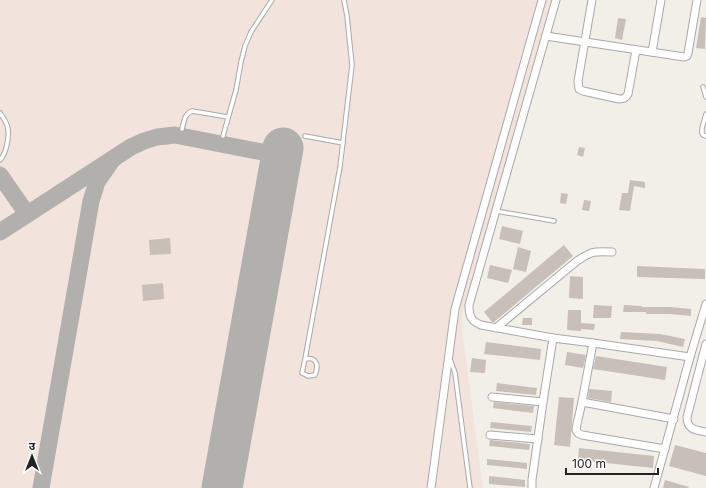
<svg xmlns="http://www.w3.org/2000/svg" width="706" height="488" viewBox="0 0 706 488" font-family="Inter,'Noto Sans Devanagari',sans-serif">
<rect width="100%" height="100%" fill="#f2efe9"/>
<path fill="#f3e3dd" d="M 0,0 L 552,0 L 462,316 L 463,337 L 483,488 L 0,488 Z"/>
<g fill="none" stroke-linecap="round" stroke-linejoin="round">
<g stroke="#b1b0ac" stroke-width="17">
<path d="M 0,175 L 27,214"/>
<path d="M 0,232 L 131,147 L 144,141 L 157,137 L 175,135 L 262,152 L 281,157"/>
<path d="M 41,488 L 91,201 L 97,182 L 113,159"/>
</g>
<path stroke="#b1b0ac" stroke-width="41" d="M 222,488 L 283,148"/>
</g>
<g fill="#c7bfb8">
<path d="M 701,17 L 706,18 L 705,49 L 696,48 Z"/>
<path d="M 618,18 L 626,19 L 622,40 L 615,38 Z"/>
<path d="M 579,147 L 585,148 L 583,157 L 577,155 Z"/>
<path d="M 630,180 L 645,182 L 645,188 L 634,186 L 630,211 L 619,210 L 622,193 L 628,193 Z"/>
<path d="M 561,193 L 568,194 L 566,204 L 560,203 Z"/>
<path d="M 584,200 L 591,201 L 589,211 L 582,210 Z"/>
<path d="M 502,226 L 523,231 L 520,244 L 499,239 Z"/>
<path d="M 170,238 L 171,254 L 150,255 L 149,240 Z"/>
<path d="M 564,245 L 573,256 L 494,322 L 492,322 L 484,312 Z"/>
<path d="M 518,247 L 531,251 L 526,272 L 513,269 Z"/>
<path d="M 490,265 L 512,270 L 508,283 L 487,278 Z"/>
<path d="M 637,266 L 705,269 L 705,279 L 637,277 Z"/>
<path d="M 570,276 L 583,277 L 583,299 L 569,298 Z"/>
<path d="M 163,283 L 164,299 L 143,301 L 142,285 Z"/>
<path d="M 594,305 L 612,306 L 611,318 L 593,318 Z"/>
<path d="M 624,305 L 642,306 L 642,307 L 670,307 L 691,309 L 691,316 L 669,314 L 646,314 L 646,312 L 623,312 Z"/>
<path d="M 568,310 L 581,310 L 581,323 L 595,324 L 594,330 L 581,329 L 581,331 L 567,330 Z"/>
<path d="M 523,318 L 532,318 L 532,325 L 522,325 Z"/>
<path d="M 621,332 L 660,334 L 685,339 L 683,347 L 657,341 L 620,339 Z"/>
<path d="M 486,342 L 541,349 L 540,360 L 484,354 Z"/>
<path d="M 567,352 L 586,355 L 583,368 L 565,365 Z"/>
<path d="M 596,356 L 667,367 L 665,380 L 593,369 Z"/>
<path d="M 472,358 L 486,360 L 485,373 L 470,372 Z"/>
<path d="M 497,383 L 537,388 L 536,395 L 496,391 Z"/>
<path d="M 589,389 L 612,391 L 611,402 L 588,398 Z"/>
<path d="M 559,397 L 574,398 L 570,447 L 554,445 Z"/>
<path d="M 494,402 L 534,406 L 533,413 L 493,408 Z"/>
<path d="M 491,422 L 532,426 L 531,432 L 490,428 Z"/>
<path d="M 490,440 L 530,444 L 529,450 L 489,446 Z"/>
<path d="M 675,445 L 706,453 L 706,476 L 669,466 Z"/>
<path d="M 579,448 L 654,456 L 653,468 L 578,460 Z"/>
<path d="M 487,459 L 527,463 L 527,469 L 487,465 Z"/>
<path d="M 489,476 L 525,480 L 525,487 L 489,484 Z"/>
<path d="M 665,480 L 689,487 L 688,488 L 663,488 Z"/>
</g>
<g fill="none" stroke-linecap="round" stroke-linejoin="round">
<defs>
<g id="service">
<path d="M 703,87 L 706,97"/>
<path d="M 0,113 C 3,118 8,123 8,130 C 9,138 6,154 0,160"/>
<path d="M 706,114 L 702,128 L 702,133 L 703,135 L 706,136"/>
<path d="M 182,129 C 184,122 184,114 192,111 L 228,117"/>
<path d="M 223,136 L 236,90 L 241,62 L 245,46 L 251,32 L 272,0"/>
<path d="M 305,136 L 343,143"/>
<path d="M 496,211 L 554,221"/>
<path d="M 305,359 C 307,359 310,358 312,359 C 319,362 317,370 315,375 L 308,376 L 302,373 L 305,359 L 340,167 L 352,65 L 347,16 L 344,0"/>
<path d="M 450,359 L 455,373 L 470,488"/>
</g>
<g id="minor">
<path d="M 556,0 L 469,305 C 469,316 471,321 481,325 L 553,338 L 593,343 L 690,357 L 706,304"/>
<path d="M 592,0 L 578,81 L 579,89 L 583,91 L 619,99 C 624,99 626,98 628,94 L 636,50"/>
<path d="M 546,36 L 684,57 L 687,56 L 688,53 L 697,0"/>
<path d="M 652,52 L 661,0"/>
<path d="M 496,328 L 577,261 C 592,251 594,251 612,252"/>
<path d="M 593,343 L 582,402 L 577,424 L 576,430 L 578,433 L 582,435 L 665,449"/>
<path d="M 706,344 L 687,417 C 687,430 696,430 706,432"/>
<path d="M 492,397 L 543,402"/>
<path d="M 582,402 L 674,419"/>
<path d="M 490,435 L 538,439"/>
<path d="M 431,488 L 455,309 L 542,0"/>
<path d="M 532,488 L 532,480 L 543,402 L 553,338"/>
<path d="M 654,488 L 690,357"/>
</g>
</defs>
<use href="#service" stroke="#a9a9a9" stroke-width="5.5"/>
<use href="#minor" stroke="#a9a9a9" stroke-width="9"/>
<use href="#service" stroke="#fff" stroke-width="3.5"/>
<use href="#minor" stroke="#fff" stroke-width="7"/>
</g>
<g transform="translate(32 456)" stroke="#ffffff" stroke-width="3" paint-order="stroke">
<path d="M0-3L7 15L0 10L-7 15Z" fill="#222222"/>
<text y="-6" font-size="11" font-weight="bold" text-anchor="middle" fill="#222222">उ</text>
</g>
<path d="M566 468v6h92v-6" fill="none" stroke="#222222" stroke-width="2"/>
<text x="572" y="468" font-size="12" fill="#222222" stroke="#ffffff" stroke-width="3" paint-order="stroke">100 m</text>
</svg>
